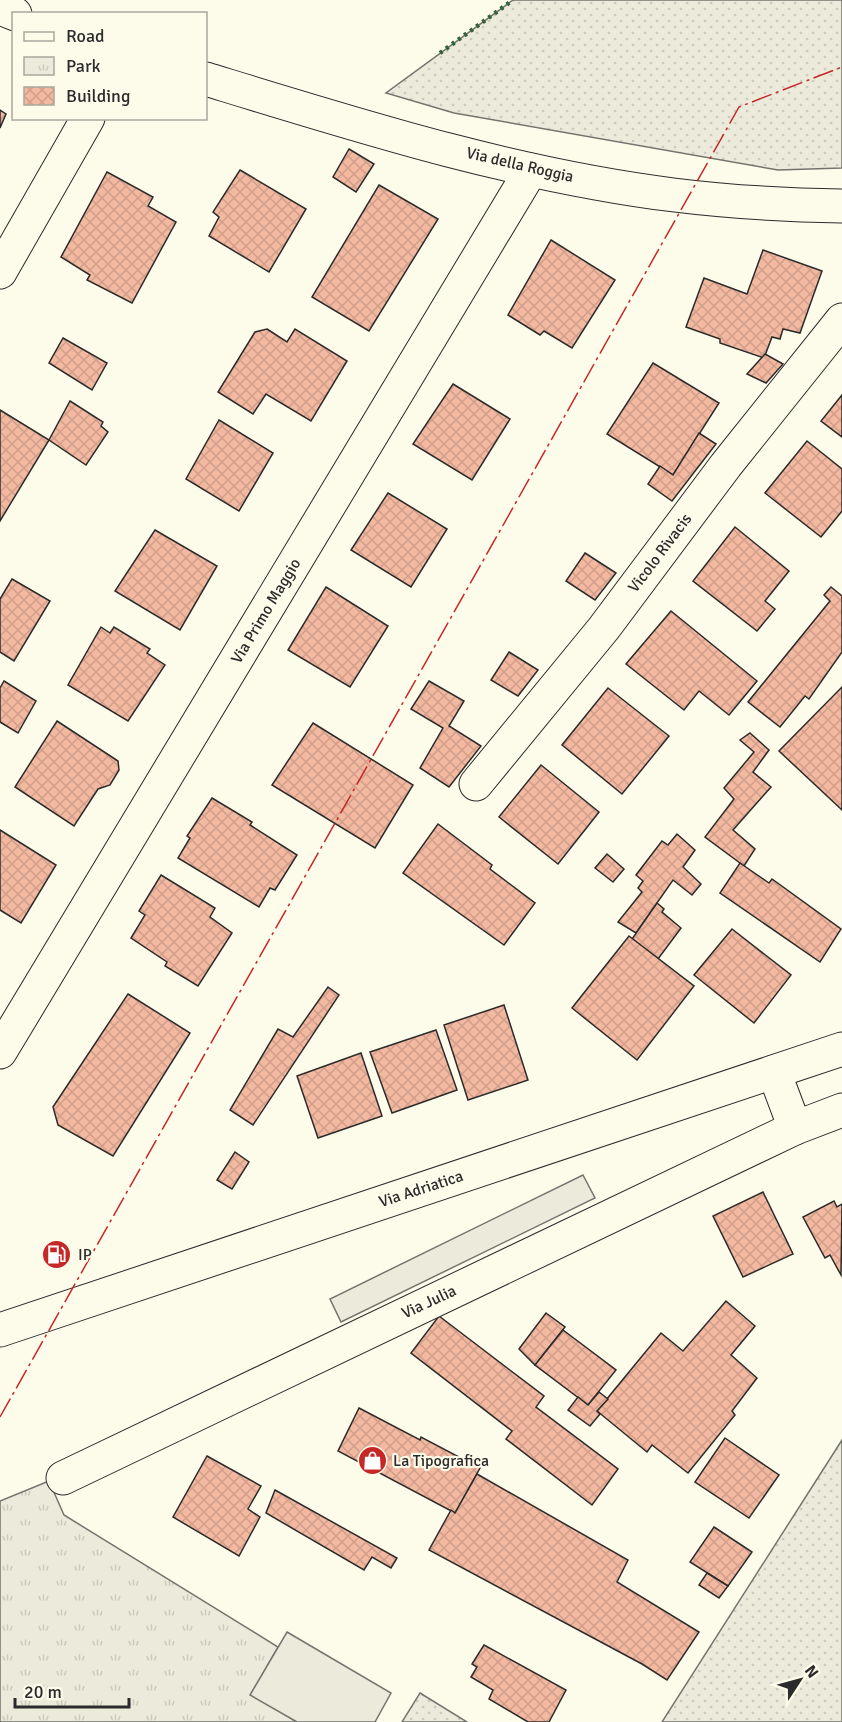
<svg xmlns="http://www.w3.org/2000/svg" width="842" height="1722" viewBox="0 0 842 1722" font-family="Signika,sans-serif">
<defs>
<pattern id="grass-dots" width="8" height="8" patternUnits="userSpaceOnUse" patternTransform="scale(1.5)"><rect width="8" height="8" fill="#ecebdb"/><path d="M2 2h.1M6 6h.1" fill="none" stroke="#cbcabc" stroke-width="1.8" stroke-linecap="round"/></pattern>
<pattern id="park-tufts" width="24" height="20" patternUnits="userSpaceOnUse" patternTransform="scale(1.5)"><rect width="24" height="20" fill="#ecebdb"/><path d="M3 7l-1-3M5 7V3M7 7l1-3M15 17l-1-3M17 17v-4M19 17l1-3" fill="none" stroke="#cbcabc"/></pattern>
<pattern id="building-cross-hatch" width="8" height="8" patternUnits="userSpaceOnUse" patternTransform="scale(1.5)"><rect width="8" height="8" fill="#f2b8a0"/><path d="M0 0l8 8M0 8l8-8" fill="none" stroke="#d09e8a"/></pattern>
</defs>
<rect width="100%" height="100%" fill="#fdfbea"/>
<g fill="url(#grass-dots)" stroke="#74746e" stroke-width="1.5">
<path d="M 513,0 L 842,0 L 842,168 L 778,170 L 454,113 L 386,93 Z"/>
<path d="M 842,1440 L 842,1722 L 662,1722 Z"/>
<path d="M 420,1693 L 467,1722 L 402,1722 Z"/>
</g>
<path fill="url(#park-tufts)" stroke="#74746e" stroke-width="1.5" d="M 49,1481 L 64,1515 L 278,1647 L 251,1694 L 297,1722 L 0,1722 L 0,1501 Z"/>
<g fill="#eceadb" stroke="#74746e" stroke-width="1.5">
<path d="M 583,1175 L 595,1198 L 341,1322 L 330,1299 Z"/>
<path d="M 287,1632 L 391,1693 L 375,1722 L 297,1722 L 250,1695 Z"/>
</g>
<g fill="url(#building-cross-hatch)" stroke="#2b2b2b" stroke-width="1.5">
<path d="M 0,110 L 6,114 L 0,128 Z"/>
<path d="M 349,149 L 374,164 L 356,192 L 333,177 Z"/>
<path d="M 240,170 L 306,209 L 269,272 L 209,236 L 219,217 L 213,212 Z"/>
<path d="M 107,172 L 153,197 L 148,206 L 176,222 L 132,303 L 87,280 L 90,275 L 61,257 Z"/>
<path d="M 379,185 L 438,219 L 369,331 L 312,297 Z"/>
<path d="M 551,240 L 615,280 L 572,348 L 544,331 L 540,335 L 508,315 Z"/>
<path d="M 763,250 L 822,271 L 800,333 L 783,329 L 780,339 L 772,337 L 764,358 L 720,343 L 720,339 L 686,327 L 704,278 L 747,294 Z"/>
<path d="M 267,329 L 287,342 L 295,329 L 347,361 L 311,421 L 266,394 L 253,414 L 218,392 L 255,332 Z"/>
<path d="M 63,338 L 107,363 L 92,390 L 49,363 Z"/>
<path d="M 765,354 L 783,364 L 766,383 L 747,374 Z"/>
<path d="M 653,363 L 719,403 L 673,475 L 607,434 Z"/>
<path d="M 453,384 L 510,419 L 472,480 L 413,444 Z"/>
<path d="M 842,395 L 842,437 L 821,421 Z"/>
<path d="M 70,401 L 103,422 L 101,426 L 108,432 L 86,465 L 49,440 Z"/>
<path d="M 0,410 L 49,440 L 0,521 Z"/>
<path d="M 219,420 L 273,453 L 239,511 L 186,479 Z"/>
<path d="M 699,433 L 716,444 L 672,501 L 648,484 L 660,466 L 673,475 Z"/>
<path d="M 807,441 L 842,469 L 842,511 L 821,537 L 765,493 Z"/>
<path d="M 388,493 L 447,529 L 411,587 L 351,550 Z"/>
<path d="M 735,527 L 789,571 L 765,601 L 775,609 L 757,631 L 693,581 Z"/>
<path d="M 155,530 L 217,566 L 180,630 L 115,591 Z"/>
<path d="M 585,553 L 616,573 L 595,600 L 566,581 Z"/>
<path d="M 12,579 L 50,601 L 14,661 L 0,652 L 0,599 Z"/>
<path d="M 326,587 L 388,626 L 350,687 L 288,650 Z"/>
<path d="M 831,587 L 842,596 L 842,652 L 809,699 L 805,696 L 780,727 L 748,702 L 830,601 L 824,595 Z"/>
<path d="M 671,611 L 757,681 L 729,715 L 699,691 L 684,710 L 626,664 Z"/>
<path d="M 101,627 L 110,633 L 114,627 L 150,649 L 147,653 L 165,665 L 128,721 L 68,685 Z"/>
<path d="M 509,652 L 538,670 L 518,696 L 491,680 Z"/>
<path d="M 4,681 L 36,701 L 18,733 L 0,722 L 0,688 Z"/>
<path d="M 429,681 L 464,701 L 449,726 L 481,746 L 449,787 L 420,768 L 443,728 L 411,709 Z"/>
<path d="M 842,687 L 842,810 L 779,751 Z"/>
<path d="M 608,688 L 669,736 L 622,794 L 562,745 Z"/>
<path d="M 57,721 L 118,761 L 119,770 L 110,785 L 98,789 L 74,826 L 15,787 Z"/>
<path d="M 313,723 L 413,785 L 375,848 L 272,785 Z"/>
<path d="M 750,733 L 769,750 L 753,772 L 771,787 L 733,830 L 755,849 L 744,866 L 705,837 L 734,799 L 724,788 L 754,752 L 740,740 Z"/>
<path d="M 541,765 L 599,812 L 558,864 L 499,817 Z"/>
<path d="M 212,798 L 252,822 L 250,825 L 297,855 L 275,890 L 270,888 L 259,907 L 178,858 L 190,838 L 187,836 Z"/>
<path d="M 438,824 L 492,865 L 490,869 L 535,903 L 504,945 L 403,873 Z"/>
<path d="M 0,830 L 56,865 L 21,923 L 0,910 Z"/>
<path d="M 677,834 L 695,850 L 683,867 L 701,884 L 692,895 L 673,880 L 636,933 L 618,922 L 642,892 L 638,888 L 643,881 L 636,875 L 662,841 L 668,845 Z"/>
<path d="M 607,854 L 624,869 L 613,882 L 595,868 Z"/>
<path d="M 740,863 L 769,883 L 772,879 L 841,929 L 820,962 L 720,893 Z"/>
<path d="M 161,875 L 215,908 L 210,917 L 232,933 L 198,986 L 165,966 L 167,962 L 131,938 L 145,915 L 139,911 Z"/>
<path d="M 657,903 L 664,909 L 662,912 L 681,928 L 658,959 L 632,939 Z"/>
<path d="M 732,929 L 791,975 L 754,1023 L 694,975 Z"/>
<path d="M 629,936 L 694,986 L 637,1060 L 572,1008 Z"/>
<path d="M 328,987 L 339,995 L 253,1125 L 230,1110 L 278,1029 L 293,1037 Z"/>
<path d="M 128,994 L 190,1033 L 113,1156 L 58,1125 L 53,1107 Z"/>
<path d="M 504,1005 L 528,1080 L 468,1100 L 444,1025 Z"/>
<path d="M 436,1030 L 457,1090 L 392,1113 L 370,1052 Z"/>
<path d="M 361,1053 L 382,1116 L 318,1138 L 297,1076 Z"/>
<path d="M 235,1152 L 249,1162 L 232,1189 L 217,1180 Z"/>
<path d="M 763,1192 L 793,1254 L 743,1277 L 713,1216 Z"/>
<path d="M 834,1201 L 837,1207 L 842,1204 L 841,1275 L 830,1255 L 825,1258 L 803,1217 Z"/>
<path d="M 726,1301 L 755,1326 L 731,1355 L 757,1378 L 732,1411 L 735,1415 L 688,1473 L 652,1445 L 647,1452 L 597,1411 L 661,1333 L 683,1351 Z"/>
<path d="M 546,1313 L 565,1327 L 535,1365 L 519,1349 Z"/>
<path d="M 439,1316 L 544,1396 L 536,1407 L 618,1469 L 592,1505 L 506,1439 L 512,1431 L 411,1353 Z"/>
<path d="M 563,1330 L 616,1370 L 588,1405 L 535,1365 Z"/>
<path d="M 599,1392 L 608,1399 L 597,1411 L 600,1414 L 590,1426 L 568,1410 L 578,1397 L 588,1405 Z"/>
<path d="M 359,1408 L 420,1440 L 421,1437 L 480,1468 L 455,1513 L 338,1451 Z"/>
<path d="M 725,1438 L 779,1475 L 749,1518 L 695,1482 Z"/>
<path d="M 207,1456 L 261,1486 L 248,1509 L 260,1517 L 239,1556 L 173,1517 Z"/>
<path d="M 477,1474 L 628,1560 L 617,1582 L 699,1632 L 667,1680 L 642,1664 L 429,1550 L 451,1510 L 455,1513 Z"/>
<path d="M 275,1490 L 397,1558 L 391,1568 L 372,1557 L 364,1570 L 266,1513 Z"/>
<path d="M 714,1527 L 752,1552 L 728,1586 L 690,1562 Z"/>
<path d="M 707,1573 L 728,1586 L 719,1598 L 699,1585 Z"/>
<path d="M 484,1645 L 566,1690 L 549,1722 L 528,1722 L 489,1699 L 493,1690 L 471,1677 L 477,1667 L 472,1664 Z"/>
</g>
<g fill="none" stroke-linecap="round" stroke-linejoin="round">
<defs>
<g id="minor">
<path d="M 0,8 L 15,14"/>
<path d="M 206,79 C 359,126 514,175 674,195 C 730,202 786,205 842,206"/>
<path d="M 0,272 L 88,118"/>
<path d="M 476,784 L 604,628 L 726,465 L 842,320"/>
<path d="M 0,1052 L 531,170"/>
<path d="M 774,1072 L 795,1128"/>
<path d="M 63,1478 L 795,1128 L 842,1110"/>
</g>
<path id="major" d="M 0,1330 L 842,1049"/>
</defs>
<use href="#minor" stroke="#2b2b2b" stroke-width="35"/>
<use href="#major" stroke="#2b2b2b" stroke-width="35"/>
<use href="#minor" stroke="#fdfbea" stroke-width="33"/>
<use href="#major" stroke="#fdfbea" stroke-width="33"/>
<path stroke="#34623c" stroke-width="4.5" stroke-dasharray="3 4.5" stroke-linecap="butt" d="M 440,53 L 513,0"/>
<path stroke="#c62828" stroke-width="1.5" stroke-dasharray="21 4.5 3 4.5" stroke-linecap="butt" d="M 0,1417 L 739,107 L 842,67"/>
</g>
<defs>
<symbol id="fuel-disc" viewBox="-11 -11 22 22"><circle r="9.5" fill="#c62828" stroke="#fdfbea"/><path d="M-5.5-6h7V0h2V4h1.3V-2.5L3-4.5l.8-.8L6-3V5H2.5V1h-1V6h-7ZM-4.2-4.7v3.2H.2V-4.7Z" fill="#fff"/></symbol>
<symbol id="shop-disc" viewBox="-11 -11 22 22"><circle r="9.5" fill="#c62828" stroke="#fdfbea"/><path d="M-5-2.5h2.3a2.7 3.5 0 0 1 5.4 0H5L5.5 6h-11ZM-1.5-2.5h3a1.5 2.3 0 0 0-3 0Z" fill="#fff"/></symbol>
</defs>
<g fill-rule="evenodd">
<use href="#fuel-disc" x="40" y="1238" width="33" height="33"/>
<use href="#shop-disc" x="356" y="1444" width="33" height="33"/>
</g>
<g text-anchor="middle" dominant-baseline="central" stroke-width="4.5" stroke-linejoin="round" paint-order="stroke">
<g font-size="16" fill="#2b2b2b" stroke="#fdfbea">
<text transform="translate(520 165) rotate(13)">Via della Roggia</text>
<text transform="translate(660 553) rotate(-53)">Vicolo Rivacis</text>
<text transform="translate(266 611) rotate(-59)">Via Primo Maggio</text>
<text transform="translate(421 1189) rotate(-18)">Via Adriatica</text>
<text transform="translate(429 1302) rotate(-25)">Via Julia</text>
</g>
<g font-size="16" fill="#2b2b2b" stroke="#fdfbea" text-anchor="start">
<text x="78" y="1255">IP</text>
<text x="393" y="1461">La Tipografica</text>
</g>
</g>
<rect x="12" y="12" width="195" height="108" fill="#fdfbea" stroke="#a9a89e" stroke-width="1.5"/>
<rect x="24" y="32" width="30" height="9" fill="#fdfbea" stroke="#a9a89e" stroke-width="1.5"/>
<text x="66" y="42" font-size="18" fill="#2b2b2b">Road</text>
<rect x="24" y="57" width="30" height="18" fill="url(#park-tufts)" stroke="#a9a89e" stroke-width="1.5"/>
<text x="66" y="72" font-size="18" fill="#2b2b2b">Park</text>
<rect x="24" y="87" width="30" height="18" fill="url(#building-cross-hatch)" stroke="#a9a89e" stroke-width="1.5"/>
<text x="66" y="102" font-size="18" fill="#2b2b2b">Building</text>
<g transform="translate(800 1680) rotate(54)" stroke="#fdfbea" stroke-width="4.5" paint-order="stroke">
<path d="M0-4.5L10 22L0 15L-10 22Z" fill="#2b2b2b"/>
<text y="-9" font-size="16" font-weight="bold" text-anchor="middle" fill="#2b2b2b">N</text>
</g>
<path d="M15 1698v9h114v-9" fill="none" stroke="#2b2b2b" stroke-width="3"/>
<text x="24" y="1698" font-size="18" fill="#2b2b2b" stroke="#fdfbea" stroke-width="4.5" paint-order="stroke">20 m</text>
</svg>
